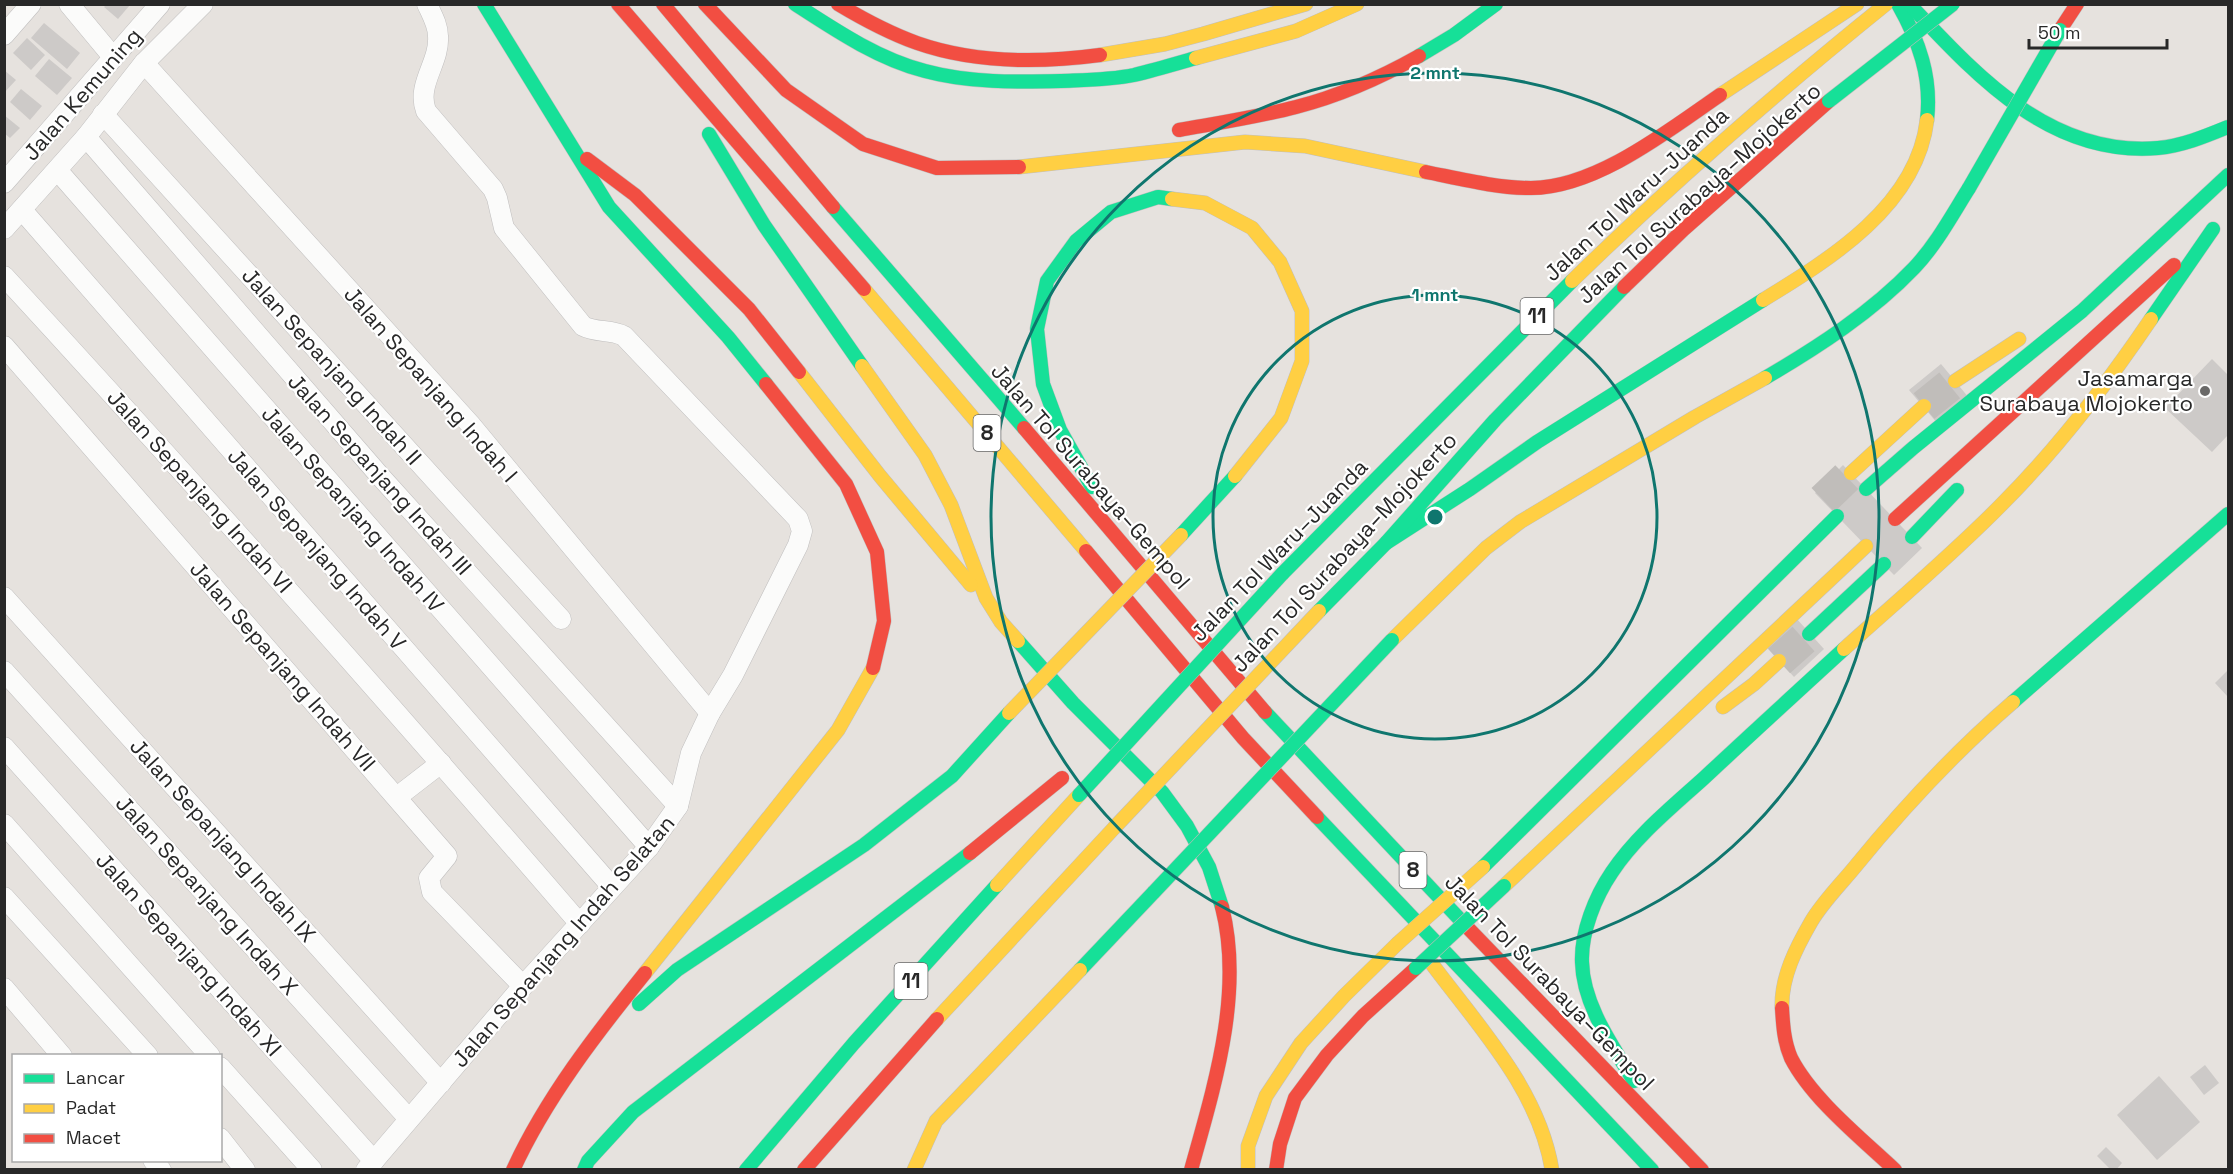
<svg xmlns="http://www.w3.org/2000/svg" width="2233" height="1174" font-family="'Space Grotesk',sans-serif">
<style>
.building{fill:#cdcac8}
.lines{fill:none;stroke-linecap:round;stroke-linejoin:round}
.highway-tunnel{stroke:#c0bdba;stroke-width:33;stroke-dasharray:33 16;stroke-linecap:butt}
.street-casing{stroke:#c0bfbf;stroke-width:21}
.fast-casing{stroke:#c0bfbf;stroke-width:15}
.slow-casing{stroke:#c0bfbf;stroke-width:15}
.jam-casing{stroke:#c0bfbf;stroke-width:15}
.street{stroke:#fbfbfa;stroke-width:20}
.fast{stroke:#16e098;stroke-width:14}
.slow{stroke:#ffcf43;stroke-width:14}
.jam{stroke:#f24e42;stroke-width:14}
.fast-bridge-casing{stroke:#bfbdbc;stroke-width:15;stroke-linecap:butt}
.slow-bridge-casing{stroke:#bfbdbc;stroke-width:15;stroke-linecap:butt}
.fast-bridge{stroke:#16e098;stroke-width:14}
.slow-bridge{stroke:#ffcf43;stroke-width:14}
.ring{fill:none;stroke:#0f766e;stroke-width:3}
.poi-dot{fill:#6a6968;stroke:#fff;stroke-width:2}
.labels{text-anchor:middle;stroke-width:4.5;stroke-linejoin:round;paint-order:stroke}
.shield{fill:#fff;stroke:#686868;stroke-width:1.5}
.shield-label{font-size:21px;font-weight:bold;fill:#282828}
.street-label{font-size:22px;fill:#282828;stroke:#fff}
.poi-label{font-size:22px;fill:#282828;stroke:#fff;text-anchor:end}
.centre{fill:#0f766e;stroke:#fff;stroke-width:3}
.ring-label{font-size:18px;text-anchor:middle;font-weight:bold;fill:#0f766e;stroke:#fff;stroke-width:4.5;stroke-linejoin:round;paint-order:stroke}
</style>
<rect width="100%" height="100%" fill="#e6e2de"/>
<g class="building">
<path d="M106 5H130L118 19 104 7Z"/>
<path d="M44 23 80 53 67 69 31 38Z"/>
<path d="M27 38 45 55 31 70 13 53Z"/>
<path d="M49 59 72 78 57 95 35 76Z"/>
<path d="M4 70 16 80 4 93Z"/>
<path d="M21 89 42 106 30 120 10 102Z"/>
<path d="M4 115 20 128 10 138 4 133Z"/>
<path d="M2212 359 2228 375V435L2212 452 2165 408Z"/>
<path d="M1941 364 1969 398 1938 424 1909 390Z"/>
<path d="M1843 465 1922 548 1894 575 1815 493Z"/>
<path d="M1796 618 1824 649 1794 677 1766 646Z"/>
<path d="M2228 670V697L2215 683Z"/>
<path d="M2205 1065 2219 1083 2204 1095 2190 1077Z"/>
<path d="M2159 1076 2200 1122 2157 1160 2117 1115Z"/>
<path d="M2106 1147 2122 1163 2116 1170H2111L2097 1156Z"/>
</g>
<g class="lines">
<g class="highway-tunnel">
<path d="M1924 406 1955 381"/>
<path d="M1823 500 1851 473"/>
<path d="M1779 661 1809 634"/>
</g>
<g class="street-casing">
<g id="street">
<path d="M69 4 113 57"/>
<path d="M4 35 31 4"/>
<path d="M144 63 470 424 710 713"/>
<path d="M103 114 561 619"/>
<path d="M86 137 380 476 678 806"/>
<path d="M58 171 649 847"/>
<path d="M4 183 160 4"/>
<path d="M22 210 612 887"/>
<path d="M4 229 86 137 144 63 203 4"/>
<path d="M4 276C200 489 391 705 580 924"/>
<path d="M4 346 447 856 429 878 432 892 523 986"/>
<path d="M4 597 441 1083"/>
<path d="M4 671 409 1119"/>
<path d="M4 747 374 1161"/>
<path d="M397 797 441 763"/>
<path d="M4 824 210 1056"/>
<path d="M4 897 148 1056"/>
<path d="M4 988 62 1056"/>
<path d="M220 1067 312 1170"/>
<path d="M220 1138 245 1170"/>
<path d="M153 1160 161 1170"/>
<path d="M366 1170 523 986 649 847 678 806 691 753 710 713 733 675 798 545 802 531 798 519 624 336C611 329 596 333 583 326L504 228 497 198 493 189 426 111C416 84 440 63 438 36 438 25 432 15 427 4"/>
</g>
</g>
<g class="fast-casing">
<g id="fast">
<path d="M484 4 609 207 728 337 766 384"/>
<path d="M795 4C835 30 878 59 925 71 969 83 1016 82 1061 81 1085 80 1110 80 1134 75 1155 70 1175 64 1196 58"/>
<path d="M1898 4C1919 41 1932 77 1927 120"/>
<path d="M1911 6C1978 77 2051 157 2158 148 2182 146 2206 136 2228 127"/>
<path d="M1419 56 1454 35 1496 4"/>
<path d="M709 134 764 225 862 366"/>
<path d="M833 207 1024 428"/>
<path d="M2151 319 2213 229"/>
<path d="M1765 378C1818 347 1872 312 1914 268 1936 245 1952 215 1969 188"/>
<path d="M1092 487 1060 430 1043 384 1037 329 1047 281 1076 241 1111 212 1158 197 1172 199"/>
<path d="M1866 489 1913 448 2082 311 2228 175"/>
<path d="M1181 535 1235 476"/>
<path d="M1912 537 1957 490"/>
<path d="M1386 543 1470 489 1537 442 1763 300"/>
<path d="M1282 574 1572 281"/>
<path d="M1319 611 1386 543 1495 420 1624 287"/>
<path d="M1809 634 1884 564"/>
<path d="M1018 641 1073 703 1162 792 1187 826 1209 867 1222 907"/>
<path d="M2013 702 2228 514"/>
<path d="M1265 712 1467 927"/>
<path d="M1317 817 1652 1170"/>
<path d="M1483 867 1837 516"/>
<path d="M1080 970 1154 892"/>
<path d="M639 1004 677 970 864 845 952 776 1009 713"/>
<path d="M1634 1081C1612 1045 1583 1005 1582 962 1581 932 1595 897 1612 872 1636 836 1672 807 1704 778 1750 735 1797 692 1844 649"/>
<path d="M584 1170 588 1161 633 1112 970 853"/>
<path d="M746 1170 854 1043 997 885"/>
</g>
</g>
<g class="slow-casing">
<g id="slow">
<path d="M1100 55 1165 44 1203 34 1306 4"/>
<path d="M1196 58 1296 31 1357 4"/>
<path d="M1720 95 1857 4"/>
<path d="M1019 167 1245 142 1305 146 1426 172"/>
<path d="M1172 199 1205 203 1252 228 1280 262 1302 311V361L1281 418 1235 476"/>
<path d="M1572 281C1672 183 1777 92 1886 4"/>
<path d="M864 289 1086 551"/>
<path d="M1763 300C1830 259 1917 206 1927 120"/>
<path d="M862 366 925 455 951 505 986 598 1001 622 1018 641"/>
<path d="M799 372 880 476 971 585"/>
<path d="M1955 381 2019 339"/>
<path d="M1851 473 1924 406"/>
<path d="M1392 640 1486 548 1520 522 1695 417 1765 378"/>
<path d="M1844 649C1897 601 1952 555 2002 504 2058 448 2107 384 2151 319"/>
<path d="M1723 707 1754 684 1779 661"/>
<path d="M997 885 1079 795"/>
<path d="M1504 886 1866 546"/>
<path d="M1432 964C1479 1027 1539 1090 1552 1170"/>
<path d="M645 973 838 730 873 668"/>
<path d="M1782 1008C1781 977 1796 948 1811 922 1822 903 1840 885 1854 868 1902 809 1955 752 2013 702"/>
<path d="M937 1019 1114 828"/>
<path d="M914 1170 936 1121 1080 970"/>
<path d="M1248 1170V1146L1266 1096 1301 1043 1344 996 1397 944"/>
</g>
</g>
<g class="jam-casing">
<g id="jam">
<path d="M618 4 864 289"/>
<path d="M663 4 833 207"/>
<path d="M705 4 786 90 863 144 937 168 1019 167"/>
<path d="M838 4C863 19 889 33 917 43 974 63 1040 63 1100 55"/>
<path d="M2060 30 2077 4"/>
<path d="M1179 130C1218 123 1258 117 1296 107 1339 96 1380 78 1419 56"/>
<path d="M587 159 635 195 749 309 799 372"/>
<path d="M1426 172C1461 179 1496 188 1531 188 1596 188 1669 130 1720 95"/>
<path d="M1624 287 1683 230 1829 101"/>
<path d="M766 384 846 484 877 552 884 621 873 668"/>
<path d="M1024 428 1265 712"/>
<path d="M1895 519 2174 265"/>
<path d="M1086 551 1243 738 1317 817"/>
<path d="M970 853 1062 778"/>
<path d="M1467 927 1702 1170"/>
<path d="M1782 1008C1783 1025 1784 1042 1791 1058 1812 1099 1861 1138 1895 1170"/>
<path d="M513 1170C546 1098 596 1034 645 973"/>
<path d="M804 1170 937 1019"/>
<path d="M1191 1170C1214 1087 1244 993 1222 907"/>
<path d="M1276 1170 1280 1144 1295 1098 1327 1055 1363 1016 1416 968"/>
</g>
</g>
<use href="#street" class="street"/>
<use href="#fast" class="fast"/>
<use href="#slow" class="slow"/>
<use href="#jam" class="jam"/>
<g class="fast-bridge-casing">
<g id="fast-bridge">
<path d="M1829 101 1953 4"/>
<path d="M1969 188 2060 30"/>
<path d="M1079 795 1282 574"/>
<path d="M1154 892 1392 640"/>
<path d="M1416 968 1504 886"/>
</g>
</g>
<g class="slow-bridge-casing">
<g id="slow-bridge">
<path d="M1009 713 1181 535"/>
<path d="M1114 828 1319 611"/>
<path d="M1397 944 1483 867"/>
</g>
</g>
<use href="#fast-bridge" class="fast-bridge"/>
<use href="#slow-bridge" class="slow-bridge"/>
</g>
<g class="ring">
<circle cx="1435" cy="517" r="222"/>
<circle cx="1435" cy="517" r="444"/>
</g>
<circle class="poi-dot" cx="2205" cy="391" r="6"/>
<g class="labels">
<g class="shield">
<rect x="1520.5" y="298" width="33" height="36" rx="4.5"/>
<rect x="973.5" y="415" width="27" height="36" rx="4.5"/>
<rect x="1399.5" y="852" width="27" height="36" rx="4.5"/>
<rect x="894.5" y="963" width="33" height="36" rx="4.5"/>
</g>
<g class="shield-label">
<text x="1537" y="323">11</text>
<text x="987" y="440">8</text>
<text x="1413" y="877">8</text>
<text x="911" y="988">11</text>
</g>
<g class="street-label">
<text transform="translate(82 94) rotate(-49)" y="8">Jalan Kemuning</text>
<text transform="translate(1699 193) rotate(-42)" y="8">Jalan Tol Surabaya–Mojokerto</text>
<text transform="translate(1636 194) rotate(-43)" y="8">Jalan Tol Waru–Juanda</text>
<text transform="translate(332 366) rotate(48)" y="8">Jalan Sepanjang Indah II</text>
<text transform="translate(431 384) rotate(49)" y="8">Jalan Sepanjang Indah I</text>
<text transform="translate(380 474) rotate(48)" y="8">Jalan Sepanjang Indah III</text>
<text transform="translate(1091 476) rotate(49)" y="8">Jalan Tol Surabaya–Gempol</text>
<text transform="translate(200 491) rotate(48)" y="8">Jalan Sepanjang Indah VI</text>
<text transform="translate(353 509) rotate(49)" y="8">Jalan Sepanjang Indah IV</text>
<text transform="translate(317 549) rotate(49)" y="8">Jalan Sepanjang Indah V</text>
<text transform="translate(1279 550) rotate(-46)" y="8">Jalan Tol Waru–Juanda</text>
<text transform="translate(1344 552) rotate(-47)" y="8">Jalan Tol Surabaya–Mojokerto</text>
<text transform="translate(283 666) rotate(49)" y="8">Jalan Sepanjang Indah VII</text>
<text transform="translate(223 840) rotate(48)" y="8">Jalan Sepanjang Indah IX</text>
<text transform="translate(207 895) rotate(48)" y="8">Jalan Sepanjang Indah X</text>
<text transform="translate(563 941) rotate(-49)" y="8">Jalan Sepanjang Indah Selatan</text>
<text transform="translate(189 954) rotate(48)" y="8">Jalan Sepanjang Indah XI</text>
<text transform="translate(1550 982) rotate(46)" y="8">Jalan Tol Surabaya–Gempol</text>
</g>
<g class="poi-label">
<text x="2193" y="386">Jasamarga<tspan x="2193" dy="25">Surabaya Mojokerto</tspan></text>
</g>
</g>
<circle cx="1435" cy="517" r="9" class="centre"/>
<g class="ring-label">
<text x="1435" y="79">2 mnt</text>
<text x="1435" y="301">1 mnt</text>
</g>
<rect width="2233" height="1174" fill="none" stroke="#282828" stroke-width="12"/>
<rect x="12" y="1054" width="210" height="108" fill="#ffffff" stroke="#a9a9a9" stroke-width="1.5"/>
<rect x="24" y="1074" width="30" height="9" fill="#16e098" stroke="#a9a9a9" stroke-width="1.5"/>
<text x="66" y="1084" font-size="18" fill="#282828">Lancar</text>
<rect x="24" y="1104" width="30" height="9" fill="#ffcf43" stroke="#a9a9a9" stroke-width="1.5"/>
<text x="66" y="1114" font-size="18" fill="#282828">Padat</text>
<rect x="24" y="1134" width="30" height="9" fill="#f24e42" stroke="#a9a9a9" stroke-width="1.5"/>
<text x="66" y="1144" font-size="18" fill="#282828">Macet</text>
<path d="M2029 39v9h138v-9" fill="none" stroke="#282828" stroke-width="3"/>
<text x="2038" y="39" font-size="18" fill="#282828" stroke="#ffffff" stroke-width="4.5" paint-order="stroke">50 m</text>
</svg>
